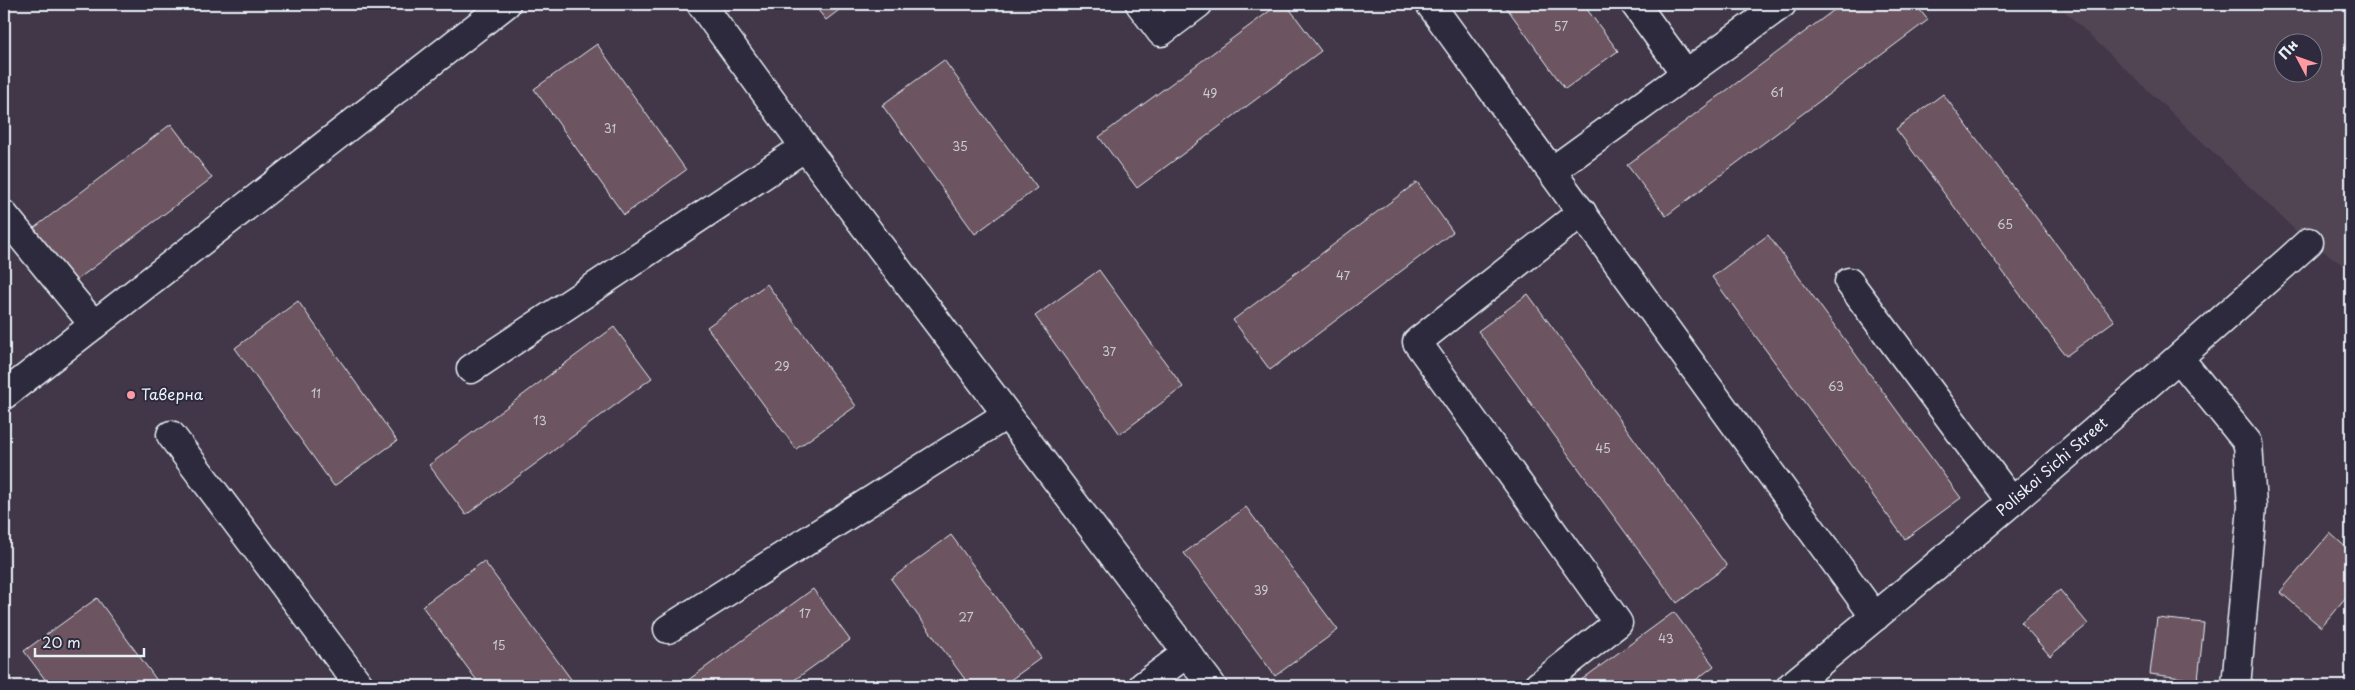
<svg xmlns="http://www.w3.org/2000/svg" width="2355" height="690" font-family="'Playpen Sans',sans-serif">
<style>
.built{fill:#514452;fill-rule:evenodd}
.building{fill:#6c5460;stroke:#e8f1f8}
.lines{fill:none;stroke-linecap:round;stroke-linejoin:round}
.minor-casing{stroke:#e8f1f8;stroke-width:31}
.minor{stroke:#2f2a3d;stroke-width:28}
.poi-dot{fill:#ff9aa2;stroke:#2f2a3d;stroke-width:2}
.labels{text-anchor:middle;stroke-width:4;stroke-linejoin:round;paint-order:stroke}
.number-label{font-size:12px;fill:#c9cad2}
.poi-label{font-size:15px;fill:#e8f1f8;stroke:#2f2a3d;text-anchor:start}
.street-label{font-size:15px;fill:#e8f1f8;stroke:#2f2a3d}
</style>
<rect width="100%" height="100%" fill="#413748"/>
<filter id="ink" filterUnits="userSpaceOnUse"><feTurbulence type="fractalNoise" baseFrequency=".02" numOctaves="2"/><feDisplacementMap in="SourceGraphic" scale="10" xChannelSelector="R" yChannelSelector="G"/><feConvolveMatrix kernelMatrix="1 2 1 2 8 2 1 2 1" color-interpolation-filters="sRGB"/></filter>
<g filter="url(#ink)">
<path class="built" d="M2057 4H2351V271L2296 231ZM2282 42H2312V72H2282Z"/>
<g class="building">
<path d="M813 4H847L826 20Z"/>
<path d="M1279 4H1286L1321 51 1137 188 1099 137Z"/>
<path d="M1504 4H1583L1618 51 1565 89Z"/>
<path d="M1842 4H1915L1928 20 1666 216 1627 165Z"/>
<path d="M597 44 686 170 624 215 534 89Z"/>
<path d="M944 60 1037 188 975 234 882 105Z"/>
<path d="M1943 94 2114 321 2066 356 1896 129Z"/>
<path d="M171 124 212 178 74 282 34 228Z"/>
<path d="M1417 182 1453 232 1270 370 1233 320Z"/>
<path d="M1768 235 1961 498 1905 539 1712 277Z"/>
<path d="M1099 270 1183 387 1120 434 1035 316Z"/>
<path d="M767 284 856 406 796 449 707 327Z"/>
<path d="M1528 294 1727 566 1677 603 1478 331Z"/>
<path d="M298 301 397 441 334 486 235 348Z"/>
<path d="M614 327 652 378 466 515 429 465Z"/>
<path d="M1246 507 1338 630 1275 676 1184 553Z"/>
<path d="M2330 533 2351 552V591L2321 627 2280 592Z"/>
<path d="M951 535 1041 658 1002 686H970L891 579Z"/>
<path d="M484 561 576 686H481L422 606Z"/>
<path d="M813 589 850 640 786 686H680Z"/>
<path d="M2060 590 2088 624 2050 656 2021 622Z"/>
<path d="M97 598 161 686H50L24 651Z"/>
<path d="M1674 612 1714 666 1688 686H1573Z"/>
<path d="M2157 618 2204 623 2198 680 2150 674Z"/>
</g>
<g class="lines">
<g class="minor-casing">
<g id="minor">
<path d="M701 4 805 147 1212 686"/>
<path d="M1140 4 1161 32 1198 4"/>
<path d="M1430 4 1875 617"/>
<path d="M1635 4 1686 74"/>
<path d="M1552 171 1782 4"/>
<path d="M4 215 94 325"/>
<path d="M1849 282 2012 502"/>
<path d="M2179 358 2248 443 2252 507 2236 686"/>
<path d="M471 369 805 147"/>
<path d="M4 395 506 4"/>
<path d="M171 435 360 686"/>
<path d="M668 629 1006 415"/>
<path d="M1143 686 1187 653"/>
<path d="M1538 686 1618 623 1417 342 1582 212"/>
<path d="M1791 686C1967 542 2140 394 2309 242"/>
</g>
</g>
<use href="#minor" class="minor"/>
</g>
</g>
<circle class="poi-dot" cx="131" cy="395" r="5"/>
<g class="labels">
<g class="number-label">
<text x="1561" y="31">57</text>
<text x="1777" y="97">61</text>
<text x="1210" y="98">49</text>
<text x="610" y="133">31</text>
<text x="960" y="151">35</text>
<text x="2005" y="229">65</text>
<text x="1343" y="280">47</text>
<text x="1109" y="356">37</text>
<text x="782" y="371">29</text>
<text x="1836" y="391">63</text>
<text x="316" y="398">11</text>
<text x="540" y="425">13</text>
<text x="1603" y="453">45</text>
<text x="1261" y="595">39</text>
<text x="805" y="618">17</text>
<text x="966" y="622">27</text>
<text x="1666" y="643">43</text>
<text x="499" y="650">15</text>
</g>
<g class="poi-label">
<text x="141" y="400">Таверна</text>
</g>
<g class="street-label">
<text transform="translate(2052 467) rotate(-41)" y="5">Poliskoi Sichi Street</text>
</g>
</g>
<rect width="2355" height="690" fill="none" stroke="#2f2a3d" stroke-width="20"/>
<rect x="10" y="10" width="2335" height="670" fill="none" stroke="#e8f1f8" stroke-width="2" filter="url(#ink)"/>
<g transform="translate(2298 58) rotate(311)"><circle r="24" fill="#2f2a3d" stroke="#797a88"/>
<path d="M0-4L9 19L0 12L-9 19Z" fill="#ff9aa2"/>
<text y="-8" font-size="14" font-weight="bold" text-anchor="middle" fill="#e8f1f8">Пн</text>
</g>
<path d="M35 648v8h109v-8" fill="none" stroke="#e8f1f8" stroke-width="2.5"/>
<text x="42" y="648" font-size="15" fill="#e8f1f8" stroke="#2f2a3d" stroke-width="4" paint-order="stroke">20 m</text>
</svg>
